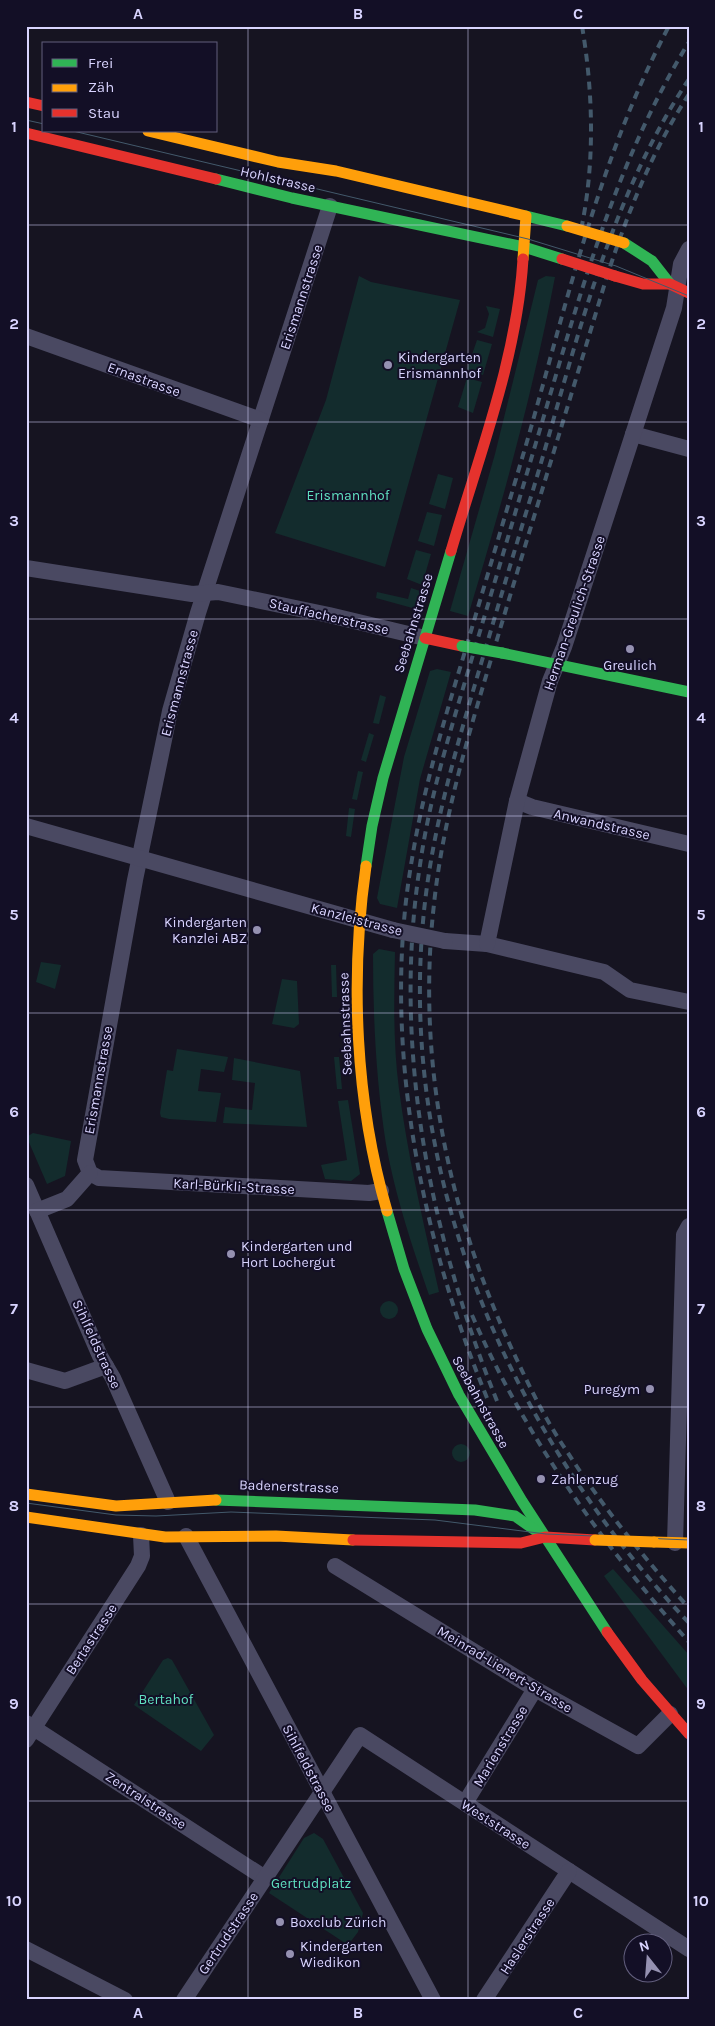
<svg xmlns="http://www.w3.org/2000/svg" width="715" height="2026" font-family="Karla,sans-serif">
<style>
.green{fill:#132c2d}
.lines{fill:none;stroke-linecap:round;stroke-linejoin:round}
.street{stroke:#4a4962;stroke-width:16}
.fast{stroke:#30b455;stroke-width:11}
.slow{stroke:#ff9f0a;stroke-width:11}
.jam{stroke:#e5322d;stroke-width:11}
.tram{stroke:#43596b;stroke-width:1}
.rail{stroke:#43596b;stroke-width:4;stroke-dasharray:8 6;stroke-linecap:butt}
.street-bridge{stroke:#4a4962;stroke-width:16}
.fast-bridge{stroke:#30b455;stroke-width:11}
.slow-bridge{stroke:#ff9f0a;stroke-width:11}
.jam-bridge{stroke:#e5322d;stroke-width:11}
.grid{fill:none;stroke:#d9d4ff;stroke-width:1;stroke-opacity:0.55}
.poi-dot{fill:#9591b1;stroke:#130f26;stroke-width:2}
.labels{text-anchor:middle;stroke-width:4;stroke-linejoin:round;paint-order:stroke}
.street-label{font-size:14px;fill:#d9d4ff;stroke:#130f26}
.poi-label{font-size:14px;fill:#d9d4ff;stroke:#130f26;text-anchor:start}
.park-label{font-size:14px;fill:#5fe0c0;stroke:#130f26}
.neatline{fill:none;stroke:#d9d4ff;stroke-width:2}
.grid-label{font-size:16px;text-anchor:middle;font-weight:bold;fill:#d9d4ff}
</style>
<rect width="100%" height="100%" fill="#161421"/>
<g class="green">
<path d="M359 276 371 282 460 300 385 567 275 533 326 400Z"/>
<path d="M546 276 555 277C533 392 502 504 468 616L450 611 495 454 538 280Z"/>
<path d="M486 306 500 309 493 337 477 332 485 328 489 314Z"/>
<path d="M477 340 492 344 483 375 467 369Z"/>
<path d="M467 378 482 382 473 413 458 407Z"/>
<path d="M438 474 453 478 445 509 429 504Z"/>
<path d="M427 512 442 515 434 546 418 541Z"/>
<path d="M416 550 431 554 422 585 407 579Z"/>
<path d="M411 588 420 591 416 609 376 598 377 592 408 599Z"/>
<path d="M437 669 451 672 420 779 397 908 380 904 377 898 404 757 430 671Z"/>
<path d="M380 695 386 697 379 724 373 723Z"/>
<path d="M369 733 374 735 366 762 361 760Z"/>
<path d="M358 771 363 772 357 800 352 799Z"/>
<path d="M349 808 355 809 351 837 346 836Z"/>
<path d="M379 949 395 952C394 998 393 1044 399 1089 408 1158 424 1225 439 1292L429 1295C412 1246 395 1195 386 1144 376 1081 373 1018 373 954Z"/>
<path d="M41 962 61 965 55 989 36 982Z"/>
<path d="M331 965H336L337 997H332Z"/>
<path d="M282 979 297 981 299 1024 294 1028 272 1024Z"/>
<path d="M177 1049 228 1057 224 1072 201 1069 198 1091 221 1093 216 1122 169 1119 161 1117 160 1113 167 1070 173 1071Z"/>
<path d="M334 1057H339L342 1089H337Z"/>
<path d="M234 1058 300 1071 307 1127 223 1123 225 1107 252 1110 255 1083 232 1080Z"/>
<path d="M348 1100 360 1174 351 1181 325 1179 321 1165 347 1160 338 1101Z"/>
<path d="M33 1133 71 1141 65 1176 47 1184 28 1140V1136Z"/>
<circle cx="389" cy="1310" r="9"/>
<circle cx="461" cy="1453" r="9"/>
<path d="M613 1569 689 1655V1691L604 1576Z"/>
<path d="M168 1658 172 1660 214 1735 201 1751 134 1705 163 1660Z"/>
<path d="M314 1833 323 1839 363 1913 358 1932 348 1945 269 1893 304 1838Z"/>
</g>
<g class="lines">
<g class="street">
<path d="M330 206 198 613 170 711 135 880 85 1160 90 1173 99 1178 369 1193 381 1191"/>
<path d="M26 336 261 420"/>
<path d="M633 434 689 449"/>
<path d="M26 568 192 594 218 592 329 615 425 638"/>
<path d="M517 801 532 807 689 844"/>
<path d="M26 826 393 930"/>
<path d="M445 941 487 944 604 972 630 990 689 1002"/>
<path d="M487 944 517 801 550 681 564 647 674 308 681 264 689 249"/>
<path d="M26 1185 100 1356 113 1378 168 1502"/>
<path d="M37 1211 67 1199 90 1173"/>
<path d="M26 1370 65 1381 106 1366"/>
<path d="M186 1536 433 2000"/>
<path d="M675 1543 684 1235 689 1226"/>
<path d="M335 1566 535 1689 638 1746 670 1714"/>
<path d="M26 1723 265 1878"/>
<path d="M26 1740 138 1566 142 1556 141 1535"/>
<path d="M465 1803 535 1689"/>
<path d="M26 1949 125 2000"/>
<path d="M184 2000 360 1735 689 1949"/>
<path d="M484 2000 569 1871"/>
</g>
<g class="fast">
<path d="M216 179 292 198 524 247"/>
<path d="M526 216 567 226"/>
<path d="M624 243 652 261 670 284"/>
<path d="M524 247 562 259"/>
<path d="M502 653 689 692"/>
<path d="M366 866 372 826 383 778 451 551"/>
<path d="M387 1211 404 1269 427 1329 459 1395 522 1501 607 1632"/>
<path d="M216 1500 475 1510 515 1516 542 1535"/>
</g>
<g class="slow">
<path d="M148 131 278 162 336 171 526 216 523 259"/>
<path d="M366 866C350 978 355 1101 387 1211"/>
<path d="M26 1494 116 1506 216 1500"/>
<path d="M26 1517 165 1537 276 1536 353 1540"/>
<path d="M654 1542 689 1543"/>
</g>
<g class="jam">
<path d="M26 102 44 106"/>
<path d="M26 133 216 179"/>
<path d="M615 276 643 284H670L689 293"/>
<path d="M451 551C479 455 517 359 523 259"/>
<path d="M425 638 462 646"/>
<path d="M353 1540 521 1543 545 1537 595 1540"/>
<path d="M607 1632 642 1680 689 1734"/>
</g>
<g class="tram">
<path d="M26 120 44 124"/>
<path d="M73 131 528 239 616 266 689 296"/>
<path d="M26 1503 116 1515 156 1516 231 1512 435 1520 546 1534 689 1540"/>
</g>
<g class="rail">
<path d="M582 26C593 91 595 160 582 225"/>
<path d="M689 79C607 202 575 350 533 490 514 552 496 613 478 674 456 749 434 824 425 902 394 1170 507 1430 689 1623"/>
<path d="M689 94C652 151 628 212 607 276 572 393 536 509 501 626 474 717 444 809 434 904 416 1062 449 1219 518 1362 532 1392 547 1422 566 1450 602 1506 644 1558 689 1608"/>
<path d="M472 1315C524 1435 602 1544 689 1642"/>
<path d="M487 1398C419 1232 381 1037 412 859 423 791 443 724 463 658 484 587 505 516 526 445 567 303 599 158 669 26"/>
<path d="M497 1401C429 1232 392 1046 420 865 430 794 452 726 472 658 493 588 514 517 535 446 576 309 613 165 689 42"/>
</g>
<path class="street-bridge" d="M393 930 445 941"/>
<path class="fast-bridge" d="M462 646 502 653"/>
<g class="slow-bridge">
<path d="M567 226 624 243"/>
<path d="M595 1540 654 1542"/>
</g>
<path class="jam-bridge" d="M562 259 615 276"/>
</g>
<path class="grid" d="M248 26V2000M468 26V2000M26 225H689M26 422H689M26 619H689M26 816H689M26 1013H689M26 1210H689M26 1407H689M26 1604H689M26 1801H689"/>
<g class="poi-dot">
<circle cx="388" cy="365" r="5"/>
<circle cx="630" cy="649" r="5"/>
<circle cx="257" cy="930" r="5"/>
<circle cx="231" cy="1254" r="5"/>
<circle cx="650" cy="1389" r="5"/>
<circle cx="541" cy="1479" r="5"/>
<circle cx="280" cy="1922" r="5"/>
<circle cx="290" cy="1954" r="5"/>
</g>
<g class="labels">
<g class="street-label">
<text transform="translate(278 179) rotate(13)" y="5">Hohlstrasse</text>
<text transform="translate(301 297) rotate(-72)" y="5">Erismannstrasse</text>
<text transform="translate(144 379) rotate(20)" y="5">Ernastrasse</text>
<text transform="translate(574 613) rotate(-71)" y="5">Herman-Greulich-Strasse</text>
<text transform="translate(329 616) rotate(13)" y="5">Stauffacherstrasse</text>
<text transform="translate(413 623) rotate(-73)" y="5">Seebahnstrasse</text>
<text transform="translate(179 683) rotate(-75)" y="5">Erismannstrasse</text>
<text transform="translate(602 824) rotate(13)" y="5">Anwandstrasse</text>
<text transform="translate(357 919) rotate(15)" y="5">Kanzleistrasse</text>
<text transform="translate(345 1024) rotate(-92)" y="5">Seebahnstrasse</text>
<text transform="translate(98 1080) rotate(-80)" y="5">Erismannstrasse</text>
<text transform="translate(234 1186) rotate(3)" y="5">Karl-Bürkli-Strasse</text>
<text transform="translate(97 1344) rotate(65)" y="5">Sihlfeldstrasse</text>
<text transform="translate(481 1402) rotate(61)" y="5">Seebahnstrasse</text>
<text transform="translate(289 1486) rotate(2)" y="5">Badenerstrasse</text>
<text transform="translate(91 1639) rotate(-57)" y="5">Bertastrasse</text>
<text transform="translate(505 1669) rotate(31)" y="5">Meinrad-Lienert-Strasse</text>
<text transform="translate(500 1746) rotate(-59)" y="5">Marienstrasse</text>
<text transform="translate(309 1768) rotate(62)" y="5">Sihlfeldstrasse</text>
<text transform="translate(146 1800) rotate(33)" y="5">Zentralstrasse</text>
<text transform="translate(496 1824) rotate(33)" y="5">Weststrasse</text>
<text transform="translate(228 1933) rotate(-56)" y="5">Gertrudstrasse</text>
<text transform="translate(527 1936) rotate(-57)" y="5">Haslerstrasse</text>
</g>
<g class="poi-label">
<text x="398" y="362">Kindergarten<tspan x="398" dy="16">Erismannhof</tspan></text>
<text x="630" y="670" text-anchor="middle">Greulich</text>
<text x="247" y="927" text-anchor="end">Kindergarten<tspan x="247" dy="16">Kanzlei ABZ</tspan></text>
<text x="241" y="1251">Kindergarten und<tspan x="241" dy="16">Hort Lochergut</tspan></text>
<text x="640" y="1394" text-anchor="end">Puregym</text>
<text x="551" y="1484">Zahlenzug</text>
<text x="290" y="1927">Boxclub Zürich</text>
<text x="300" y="1951">Kindergarten<tspan x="300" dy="16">Wiedikon</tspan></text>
</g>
<g class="park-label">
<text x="348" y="500">Erismannhof</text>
<text x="166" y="1704">Bertahof</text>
<text x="311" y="1888">Gertrudplatz</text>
</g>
</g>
<rect width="715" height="2026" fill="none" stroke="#130f26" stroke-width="55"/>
<rect x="42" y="42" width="175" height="90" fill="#130f26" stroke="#625e7d"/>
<rect x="52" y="59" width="25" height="8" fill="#30b455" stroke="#625e7d"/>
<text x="88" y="68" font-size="15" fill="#d9d4ff">Frei</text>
<rect x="52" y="84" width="25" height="8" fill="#ff9f0a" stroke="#625e7d"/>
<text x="88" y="92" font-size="15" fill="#d9d4ff">Zäh</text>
<rect x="52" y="109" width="25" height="8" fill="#e5322d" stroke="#625e7d"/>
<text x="88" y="118" font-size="15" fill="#d9d4ff">Stau</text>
<g transform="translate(648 1958) rotate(343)"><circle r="24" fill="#130f26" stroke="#625e7d"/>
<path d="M0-4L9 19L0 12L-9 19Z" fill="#9591b1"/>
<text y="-8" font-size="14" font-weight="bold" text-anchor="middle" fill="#d9d4ff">N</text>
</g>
<rect x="28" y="28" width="660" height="1970" class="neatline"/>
<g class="grid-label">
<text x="138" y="19">A</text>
<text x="358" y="19">B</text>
<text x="578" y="19">C</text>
<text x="14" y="132">1</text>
<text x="701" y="132">1</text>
<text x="14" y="329">2</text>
<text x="701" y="329">2</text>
<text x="14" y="526">3</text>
<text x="701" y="526">3</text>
<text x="14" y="723">4</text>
<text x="701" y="723">4</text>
<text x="14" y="920">5</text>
<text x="701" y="920">5</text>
<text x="14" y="1117">6</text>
<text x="701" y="1117">6</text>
<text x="14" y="1314">7</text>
<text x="701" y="1314">7</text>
<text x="14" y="1511">8</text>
<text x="701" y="1511">8</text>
<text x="14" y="1709">9</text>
<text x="701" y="1709">9</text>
<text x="14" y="1906">10</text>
<text x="701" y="1906">10</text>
<text x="138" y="2018">A</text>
<text x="358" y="2018">B</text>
<text x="578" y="2018">C</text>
</g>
</svg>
